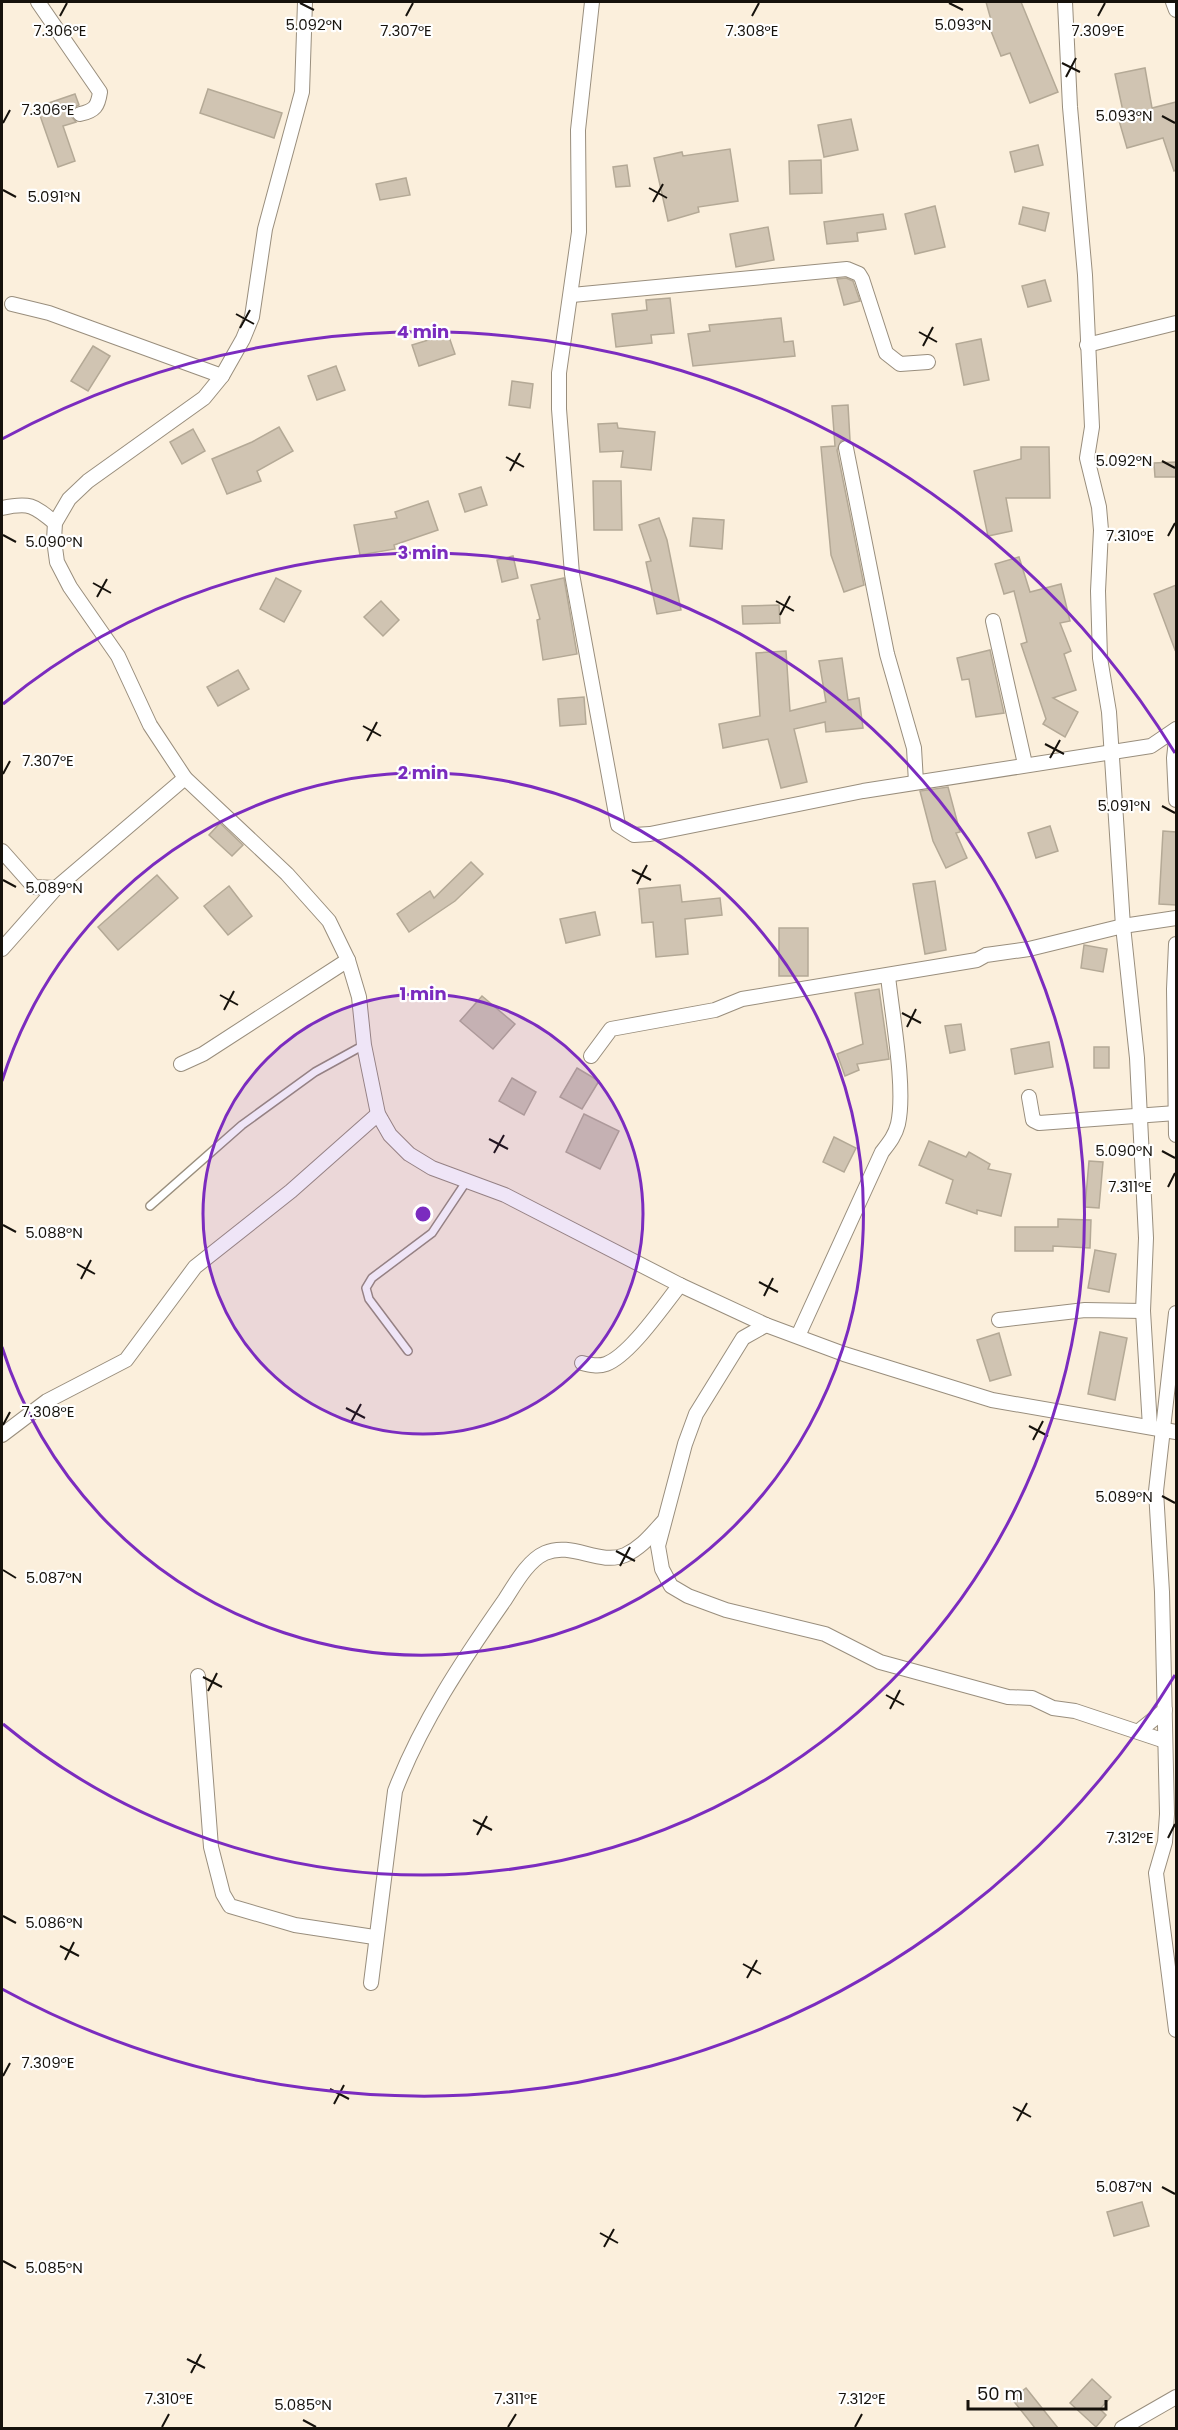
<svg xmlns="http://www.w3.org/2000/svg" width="1178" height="2430" font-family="Poppins,sans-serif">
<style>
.building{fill:#d0c4b2;stroke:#b4a996;stroke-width:1.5}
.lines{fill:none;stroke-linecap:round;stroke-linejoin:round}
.service-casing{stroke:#998e7d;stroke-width:10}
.minor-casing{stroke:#998e7d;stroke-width:16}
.service{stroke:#fff;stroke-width:7}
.minor{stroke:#fff;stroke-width:14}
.ticks{fill:none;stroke:#16120c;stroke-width:2}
.ring{fill:none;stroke:#7b2cbf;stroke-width:3}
.ticks-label{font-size:15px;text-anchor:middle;fill:#16120c;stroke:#fff;stroke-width:4.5;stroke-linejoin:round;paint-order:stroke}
.centre{fill:#7b2cbf;stroke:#fff;stroke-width:3}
.ring-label{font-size:18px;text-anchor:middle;font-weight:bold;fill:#7b2cbf;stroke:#fff;stroke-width:4.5;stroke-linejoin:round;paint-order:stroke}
</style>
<rect width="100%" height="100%" fill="#fbefdc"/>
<g class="building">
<path d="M986 2H1021L1058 92 1030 103 1010 53 1001 56 987 21 991 20Z"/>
<path d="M1145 68 1152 108 1176 102V170L1174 171 1163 138 1127 148 1118 117 1124 116 1115 74Z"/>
<path d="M208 89 282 113 274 138 200 113Z"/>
<path d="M75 94 79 105 73 108 71 116 76 122 63 126 75 161 58 167 37 107Z"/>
<path d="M851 119 858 150 824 157 818 125Z"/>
<path d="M1038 145 1043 165 1015 172 1010 152Z"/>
<path d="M730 149 738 201 698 207 699 212 668 221 654 158 682 152 683 156Z"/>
<path d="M821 160 822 193 790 194 789 161Z"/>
<path d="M627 165 630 186 616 187 613 167Z"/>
<path d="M406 178 410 195 380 200 376 184Z"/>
<path d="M935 206 945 247 915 254 905 214Z"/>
<path d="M1023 207 1049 213 1045 231 1019 224Z"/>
<path d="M883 214 886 229 857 233 858 241 827 244 824 222Z"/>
<path d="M768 227 774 260 736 267 730 234Z"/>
<path d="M846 278 853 281 860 301 844 305 837 279Z"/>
<path d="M1045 280 1051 301 1028 307 1022 286Z"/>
<path d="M670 298 674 333 651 335 652 343 616 347 612 314 647 310 646 300Z"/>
<path d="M781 318 784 342 793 341 795 356 693 366 688 334 710 331 709 325Z"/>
<path d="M448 334 455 354 419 366 412 345Z"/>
<path d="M981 339 989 380 964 385 956 344Z"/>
<path d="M93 346 110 356 88 391 71 381Z"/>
<path d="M336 366 345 390 317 400 308 376Z"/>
<path d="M512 381 533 384 530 408 509 405Z"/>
<path d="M848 405 850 440 841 441 837 450 864 585 844 592 831 555 821 447 835 446 832 406Z"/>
<path d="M617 423 618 428 655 432 651 470 621 467 623 451 600 452 598 424Z"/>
<path d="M279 427 293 451 257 471 261 481 227 494 212 459 252 442Z"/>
<path d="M193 429 205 451 182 464 170 442Z"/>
<path d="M1021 447H1049L1050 498H1006L1012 531 988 536 974 471 1021 459Z"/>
<path d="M1176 462V477H1155L1154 463Z"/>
<path d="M593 481H621L622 530H594Z"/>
<path d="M481 487 487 505 465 512 459 494Z"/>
<path d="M428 501 438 530 394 545 395 549 360 555 354 525 397 518 395 512Z"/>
<path d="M659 518 667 540 681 610 657 614 646 562 651 561 639 525Z"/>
<path d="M693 518 724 520 722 549 690 546Z"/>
<path d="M513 556 518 578 502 582 497 560Z"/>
<path d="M1019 557 1030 592 1061 584 1070 621 1060 623 1071 651 1064 654 1076 690 1053 698 1078 712 1065 737 1043 724 1046 719 1021 644 1027 642 1014 591 1004 594 995 564Z"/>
<path d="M276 578 301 591 284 622 260 609Z"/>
<path d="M564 578 577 654 543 660 537 620 540 619 531 585Z"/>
<path d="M1176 585V649L1175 650 1154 594Z"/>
<path d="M381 601 399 620 383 636 364 617Z"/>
<path d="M779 605 780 623 743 624 742 606Z"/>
<path d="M990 650 1004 713 976 717 969 679 962 680 957 658Z"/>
<path d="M786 651 790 711 826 702 819 661 842 658 848 700 859 698 863 728 826 732 825 722 794 729 807 782 781 788 768 739 723 748 719 724 760 716 756 653Z"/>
<path d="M238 670 249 689 218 706 207 687Z"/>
<path d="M584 697 586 724 560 726 558 699Z"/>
<path d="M948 787 960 832 956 833 967 858 946 868 933 841 920 791Z"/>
<path d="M220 823 243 845 232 856 209 835Z"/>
<path d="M1050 826 1058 851 1036 858 1028 833Z"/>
<path d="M1163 831 1176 832V905L1159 904Z"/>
<path d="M471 862 483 874 455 901 409 932 397 914 430 891 434 898Z"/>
<path d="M157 875 178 898 118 950 98 927Z"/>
<path d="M935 881 946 950 925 954 913 884Z"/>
<path d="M680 885 682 902 720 898 722 915 685 919 688 954 656 957 653 922 642 923 639 889Z"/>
<path d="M229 886 252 916 228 935 204 906Z"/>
<path d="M595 912 600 935 566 943 560 919Z"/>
<rect x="779" y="928" width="29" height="48"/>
<path d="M1084 945 1107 949 1103 972 1081 968Z"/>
<path d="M879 989 889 1059 857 1064 859 1070 845 1076 837 1054 863 1044 855 993Z"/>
<path d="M482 996 515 1024 493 1049 460 1021Z"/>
<path d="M961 1024 965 1050 950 1053 945 1026Z"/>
<path d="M1049 1042 1053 1067 1015 1074 1011 1049Z"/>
<rect x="1094" y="1047" width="15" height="21"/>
<path d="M577 1068 599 1081 582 1109 560 1097Z"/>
<path d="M512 1078 536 1092 524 1115 499 1101Z"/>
<path d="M584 1114 619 1131 600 1169 566 1152Z"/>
<path d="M834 1137 856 1148 844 1172 823 1162Z"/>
<path d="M929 1141 966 1157 969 1152 990 1164 988 1169 1011 1174 1001 1216 977 1210V1214L946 1203 953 1180 919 1165Z"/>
<path d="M1089 1161 1103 1162 1099 1208 1085 1207Z"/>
<path d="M1058 1219 1091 1220 1090 1248 1053 1246V1251H1015V1227H1058Z"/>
<path d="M1095 1250 1116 1254 1109 1292 1088 1288Z"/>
<path d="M1100 1332 1127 1338 1115 1400 1088 1394Z"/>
<path d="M999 1333 1011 1375 990 1381 977 1340Z"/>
<path d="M1142 2202 1149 2226 1114 2236 1107 2212Z"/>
<path d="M1092 2379 1111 2397 1100 2409 1106 2415 1096 2427 1070 2403Z"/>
<path d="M1026 2388 1058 2428H1035L1012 2399Z"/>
</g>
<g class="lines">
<g class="service-casing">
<g id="service">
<path d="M150 1206 242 1125 315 1072 364 1045"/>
<path d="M408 1351 369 1299 366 1288 372 1278 432 1233 468 1179"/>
</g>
</g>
<g class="minor-casing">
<g id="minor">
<path d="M38 2 100 92C98 106 95 111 80 114"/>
<path d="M305 2 302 92 265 229 252 317 243 339 222 376 204 398 88 481 69 499 55 523 54 540 57 562 70 587 118 656 150 725 185 778 287 874 329 921 348 960 359 997 364 1045 378 1114 390 1135 409 1154 432 1168 505 1195 680 1285 766 1325 844 1354 992 1400 1176 1432"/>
<path d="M592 2 578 130 579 232 559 373V409L572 574 618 825 634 835 650 834 863 791 1151 746 1176 729"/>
<path d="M1065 2 1070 107 1085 275 1092 427 1087 458 1099 507 1101 530 1098 591 1100 658 1109 712 1123 926 1137 1058 1146 1238 1143 1311 1150 1427"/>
<path d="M1173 2 1176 10"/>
<path d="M572 295 847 269 859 274 862 279 886 353 900 364 928 362"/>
<path d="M12 304 49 313 222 376"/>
<path d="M1087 345 1176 323"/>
<path d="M846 448 887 654 914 748 916 782"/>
<path d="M2 508C29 502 34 505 55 523"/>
<path d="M993 621 1025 764"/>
<path d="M1176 740 1174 758 1176 800"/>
<path d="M2 851 34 887 56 888 185 778"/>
<path d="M1176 944 1174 989 1176 1135"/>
<path d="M2 949 56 888"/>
<path d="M591 1056 611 1029 715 1010 742 999 977 960 986 955 1029 949 1123 926 1176 918"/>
<path d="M181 1064 203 1054 348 960"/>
<path d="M1029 1097 1033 1120 1039 1123 1176 1113"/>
<path d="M1176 1313 1156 1491 1162 1592 1167 1814 1165 1842 1156 1873 1176 2030"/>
<path d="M999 1320 1085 1310 1143 1311"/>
<path d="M766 1325 743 1338 696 1414 685 1444 658 1546 662 1569 671 1586 688 1596 726 1610 825 1634 880 1662 1008 1697 1032 1698 1053 1708 1075 1711 1165 1741"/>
<path d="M798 1336 882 1152C889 1143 895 1136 898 1124 906 1088 892 1015 888 976"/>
<path d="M582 1363C590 1365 598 1367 606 1364 630 1355 663 1306 680 1285"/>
<path d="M2 1435 47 1401 126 1360 195 1267 291 1191 378 1114"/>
<path d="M198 1676 211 1847 223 1894 230 1906 295 1925 374 1937"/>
<path d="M1139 1731 1165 1710"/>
<path d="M371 1983 395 1791C421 1723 462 1661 504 1601 514 1586 527 1561 545 1553 572 1541 599 1566 625 1555 641 1548 651 1535 663 1522"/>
<path d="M1122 2428 1176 2397"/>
</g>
</g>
<use href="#service" class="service"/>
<use href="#minor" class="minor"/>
</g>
<path class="ticks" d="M300 3 314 10M949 3 963 10M60 16 67 3M406 16 413 3M752 16 759 3M1098 16 1105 3M1062 63 1080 72M1066 77 1076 58M1162 116 1175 123M3 123 10 110M649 188 667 198M3 190 16 197M653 202 663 184M236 314 254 324M240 328 250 310M919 332 937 342M923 346 933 327M506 457 524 467M1162 461 1175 468M510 471 520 453M3 535 16 542M1168 536 1175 523M93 583 111 593M97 597 107 579M776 601 794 611M780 615 790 596M363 726 381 736M367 741 377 722M1045 744 1064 754M1050 758 1060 740M3 774 10 761M1162 806 1175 813M632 870 651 880M3 880 16 887M637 884 647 865M220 995 238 1005M224 1010 234 991M902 1013 921 1023M907 1027 916 1009M489 1139 508 1149M1162 1151 1175 1158M494 1153 504 1135M1168 1187 1175 1173M3 1225 16 1232M77 1264 95 1274M81 1279 91 1260M759 1282 778 1292M764 1296 773 1278M346 1408 365 1418M351 1422 361 1404M3 1425 10 1412M1029 1426 1048 1436M1033 1440 1043 1421M1162 1496 1175 1503M616 1551 635 1561M620 1566 630 1547M3 1570 16 1578M203 1677 222 1687M208 1691 217 1673M886 1695 904 1705M890 1709 900 1690M473 1820 492 1830M477 1835 487 1816M1168 1838 1175 1824M3 1916 16 1923M60 1946 79 1956M65 1960 74 1942M743 1964 761 1974M747 1978 757 1960M3 2076 10 2063M330 2089 349 2099M334 2104 344 2085M1013 2107 1031 2117M1017 2121 1027 2103M1162 2187 1175 2194M600 2233 618 2243M604 2247 614 2229M3 2261 16 2268M187 2359 205 2368M191 2373 201 2354M303 2420 316 2427M162 2427 169 2414M508 2427 516 2414M855 2427 862 2414"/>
<circle cx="423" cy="1214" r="220" fill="#7b2cbf" fill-opacity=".12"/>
<g class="ring">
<circle cx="423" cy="1214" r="220"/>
<path d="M2 1081A441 441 0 1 1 2 1347"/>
<path d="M3 704A661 661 0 1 1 3 1724"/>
<path d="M1175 1675A882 882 0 0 1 2 1989M2 439A882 882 0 0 1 1175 753"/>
</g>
<g class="ticks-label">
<text x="314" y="30">5.092°N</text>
<text x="963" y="30">5.093°N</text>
<text x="60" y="36">7.306°E</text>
<text x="406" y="36">7.307°E</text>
<text x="752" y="36">7.308°E</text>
<text x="1098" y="36">7.309°E</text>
<text x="48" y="115">7.306°E</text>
<text x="1124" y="121">5.093°N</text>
<text x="54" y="202">5.091°N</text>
<text x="1124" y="466">5.092°N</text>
<text x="1130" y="541">7.310°E</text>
<text x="54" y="547">5.090°N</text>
<text x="48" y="766">7.307°E</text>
<text x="1124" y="811">5.091°N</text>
<text x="54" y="893">5.089°N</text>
<text x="1124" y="1156">5.090°N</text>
<text x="1130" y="1192">7.311°E</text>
<text x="54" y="1238">5.088°N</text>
<text x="48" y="1417">7.308°E</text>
<text x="1124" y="1502">5.089°N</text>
<text x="54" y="1583">5.087°N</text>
<text x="1130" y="1843">7.312°E</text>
<text x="54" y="1928">5.086°N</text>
<text x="48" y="2068">7.309°E</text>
<text x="1124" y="2192">5.087°N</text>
<text x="54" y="2273">5.085°N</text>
<text x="169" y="2404">7.310°E</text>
<text x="516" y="2404">7.311°E</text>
<text x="862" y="2404">7.312°E</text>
<text x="303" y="2410">5.085°N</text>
</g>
<circle cx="423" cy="1214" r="9" class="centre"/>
<g class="ring-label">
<text x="423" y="338">4 min</text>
<text x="423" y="559">3 min</text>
<text x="423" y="779">2 min</text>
<text x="423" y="1000">1 min</text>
</g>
<rect width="1178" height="2430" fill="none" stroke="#16120c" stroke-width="6"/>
<path d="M968 2400v9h138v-9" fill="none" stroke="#16120c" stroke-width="3"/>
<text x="977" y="2400" font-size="18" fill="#16120c" stroke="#ffffff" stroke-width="4.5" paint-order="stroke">50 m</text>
</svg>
